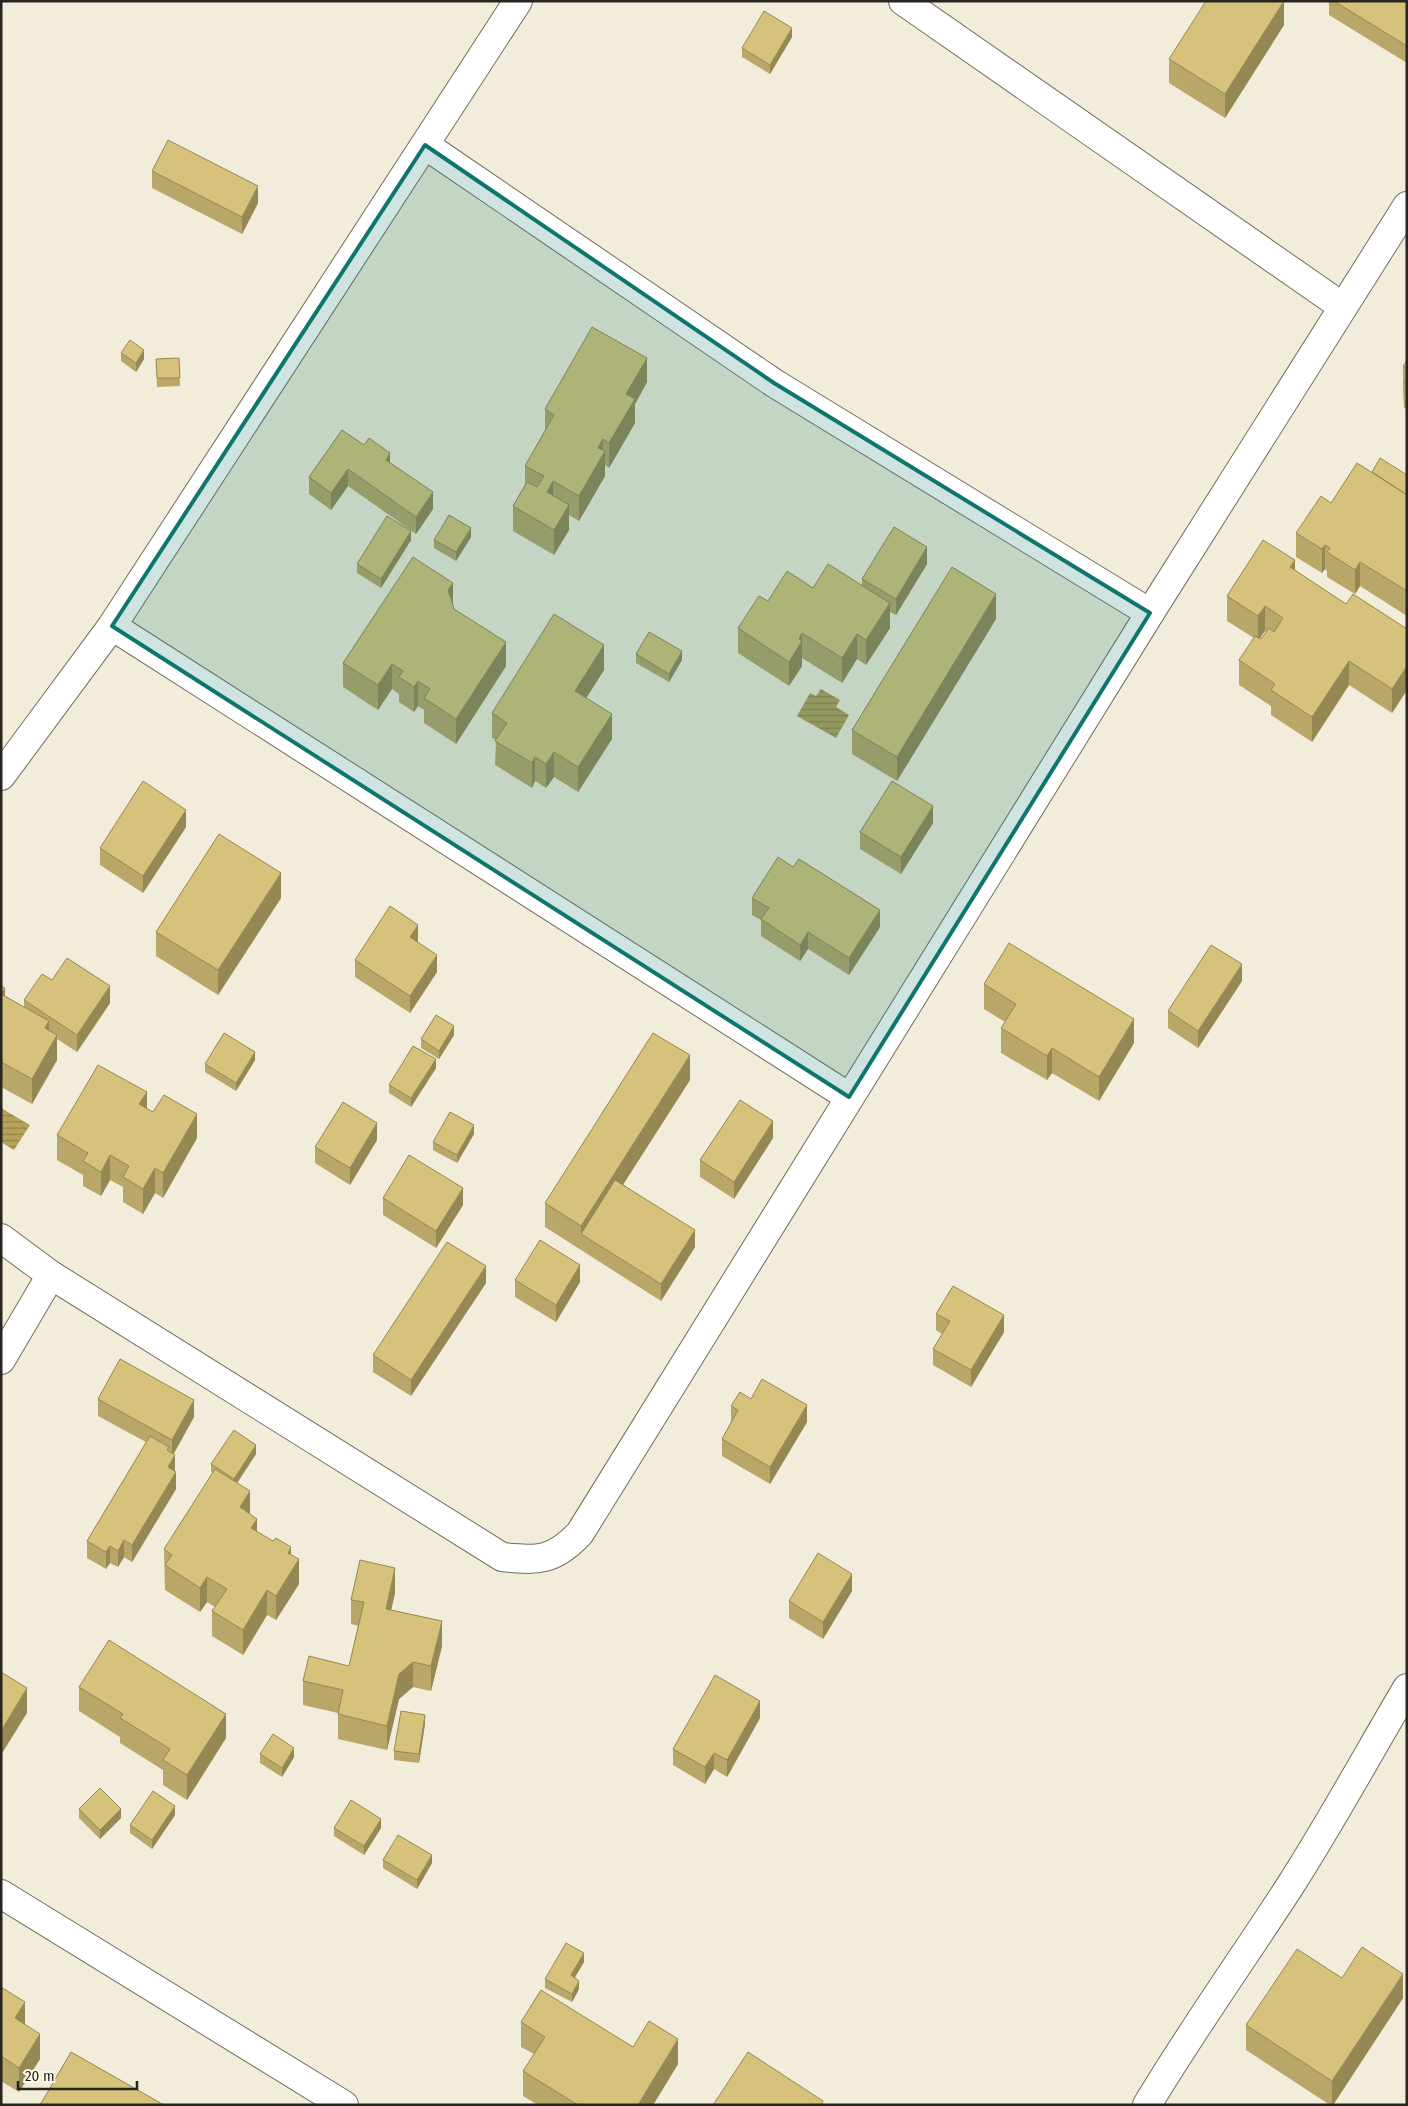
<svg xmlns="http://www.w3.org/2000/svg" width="1408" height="2106" font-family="'Fira Sans Condensed',sans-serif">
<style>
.water{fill:url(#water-rules)}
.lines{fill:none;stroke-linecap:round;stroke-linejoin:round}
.minor-casing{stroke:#736f5e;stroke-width:30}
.tertiary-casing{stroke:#736f5e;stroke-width:30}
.minor{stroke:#fff;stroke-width:28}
.tertiary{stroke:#fff;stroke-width:28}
.wall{fill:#b8a769;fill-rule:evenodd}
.shaded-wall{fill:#968855}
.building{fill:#d6c27a;stroke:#968855}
.marked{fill:#0f766e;fill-opacity:0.2;stroke:#0f766e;stroke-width:4;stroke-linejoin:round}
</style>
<defs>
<pattern id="water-rules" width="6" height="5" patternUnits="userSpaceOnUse" patternTransform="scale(1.25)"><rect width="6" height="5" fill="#b5a15a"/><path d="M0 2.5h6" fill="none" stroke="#93834a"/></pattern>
</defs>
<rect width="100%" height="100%" fill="#f2edda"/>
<g class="water">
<path d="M821 689 840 700 836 707 849 715 836 738 797 716 810 693 816 696Z"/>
<path d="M1 1108 30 1125 14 1150 1 1142Z"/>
</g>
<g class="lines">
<g class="minor-casing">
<g id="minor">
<path d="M903 1 1343 307"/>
<path d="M425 145 774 383 1150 613"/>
<path d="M112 626 849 1097"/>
<path d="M1 1238 51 1275 502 1557C538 1561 554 1561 580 1533L1150 613 1407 206"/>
<path d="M1 1360 51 1275"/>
<path d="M1 1894 344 2105"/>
<path d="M1147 2105C1192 2030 1242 1960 1290 1886 1331 1822 1368 1754 1407 1688"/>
</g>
</g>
<g class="tertiary-casing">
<path id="tertiary" d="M1 776 112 626 518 1"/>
</g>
<use href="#minor" class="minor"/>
<use href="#tertiary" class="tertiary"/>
</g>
<g class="wall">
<path d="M1329 1H1407V63L1329 15Z"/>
<path d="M1284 25 1225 118 1169 83V59Z"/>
<path d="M792 37 770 74 742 57V48Z"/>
<path d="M152 171 258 203 242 234 152 188Z"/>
<path d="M121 353 144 359 136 372 121 361Z"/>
<path d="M179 358 180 386 157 387 156 359Z"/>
<path d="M1407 361V409L1404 408 1403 391V366Z"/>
<path d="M647 382 635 404V423L609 468 605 465V476L579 521 569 515V530L554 555 513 531V506L525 485V466L545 431V409Z"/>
<path d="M342 430 390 463 433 509 416 534 348 486 331 510 309 494V477Z"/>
<path d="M1372 472 1407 475V616L1360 586 1355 594 1327 577V571L1325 569 1322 573 1296 557V533L1331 503Z"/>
<path d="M471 537 456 561 434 548V540Z"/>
<path d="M411 540 381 588 357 573V564Z"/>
<path d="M927 564 896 615 890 612V628L866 665 857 659 842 683 802 658V666L789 686 738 653V628L768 601 813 588 862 586V579Z"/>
<path d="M1295 570 1346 604 1407 629V690L1392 713 1349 685 1312 742 1271 715V706L1239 685V660L1254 638 1227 621V596ZM1265 631 1266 632 1261 639 1259 638Z"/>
<path d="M453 605 454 609 506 666 456 744 424 723V710L418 706 414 712 399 702V694L392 689 378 710 343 687V663Z"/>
<path d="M996 619 897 781 852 754V730Z"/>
<path d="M636 654 682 660 669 682 636 663Z"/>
<path d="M604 670 586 698 612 739 578 792 554 777 546 788 535 781 532 788 495 765 496 740 492 738V713Z"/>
<path d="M933 823 901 874 860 849V832Z"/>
<path d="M186 827 143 893 100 865V848Z"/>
<path d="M793 867 880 927 849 975 808 949 800 961 761 936V920L752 915V898Z"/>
<path d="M281 898 218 995 156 956V932Z"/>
<path d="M418 942 437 972 410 1013 355 977V960Z"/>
<path d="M52 980 110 1003 77 1052 57 1039V1060L32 1104 1 1087V986L5 996 24 1007V1000Z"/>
<path d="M1242 981 1198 1048 1168 1028V1011Z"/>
<path d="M984 984 1134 1043 1099 1101 1052 1073 1047 1080 1001 1053V1028L1005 1022 984 1009Z"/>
<path d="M454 1035 439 1059 421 1048V1039Z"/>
<path d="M255 1060 236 1091 205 1072V1064Z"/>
<path d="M436 1068 411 1107 389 1093V1085Z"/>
<path d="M690 1080 623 1184 695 1247 661 1301 545 1227V1203Z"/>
<path d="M147 1109 197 1138 163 1198 155 1193 143 1214 123 1202V1187L110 1180 101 1196 83 1186V1175L57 1160V1135Z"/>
<path d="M474 1134 457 1163 433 1150V1142Z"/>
<path d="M773 1138 734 1199 700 1177V1160Z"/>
<path d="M377 1140 350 1185 315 1163V1147Z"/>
<path d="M383 1198 463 1205 436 1248 383 1215Z"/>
<path d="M515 1280 580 1282 556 1322 515 1297Z"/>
<path d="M486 1283 411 1396 373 1372V1355Z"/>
<path d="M936 1314 1004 1332 971 1387 933 1365V1349L942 1334 936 1330Z"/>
<path d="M98 1399 194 1417 173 1454 176 1489 132 1562 124 1557 118 1567 110 1563 106 1569 87 1558V1541L146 1442 98 1416Z"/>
<path d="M731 1406 807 1422 770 1484 722 1456V1439L731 1422Z"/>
<path d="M256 1454 237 1482 257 1532 291 1555 299 1584 276 1620 267 1615 243 1655 212 1636V1611L215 1607 207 1602 200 1612 165 1590 164 1549 213 1473 211 1472V1464Z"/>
<path d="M852 1591 823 1639 789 1618V1601Z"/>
<path d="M395 1593 391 1610 442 1646 431 1691 413 1687 399 1699 387 1750 338 1739V1713L303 1705V1681L349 1666 358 1626 351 1624V1600Z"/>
<path d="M79 1687 226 1738 187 1800 163 1785V1770L120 1743V1737L79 1711Z"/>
<path d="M760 1718 727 1777 714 1769 705 1784 673 1765V1749Z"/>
<path d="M425 1724 419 1763 394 1760V1751Z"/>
<path d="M260 1754 294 1757 282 1777 260 1763Z"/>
<path d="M79 1809 121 1818 100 1839 79 1818Z"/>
<path d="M175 1815 152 1849 130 1833V1825Z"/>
<path d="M334 1828H381L364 1855 334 1836Z"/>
<path d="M383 1860 432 1863 417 1889 383 1868Z"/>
<path d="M584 1962 574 1978 579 1989 572 2002 545 1988V1979Z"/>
<path d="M1342 1978 1403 1998 1333 2105H1330L1246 2050V2025Z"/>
<path d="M1 1987 25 2025 40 2059 19 2092 1 2081Z"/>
<path d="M521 2022 633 2047 678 2064 653 2105H538L523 2096V2071L534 2054 521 2047Z"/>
</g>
<g class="shaded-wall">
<path d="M1284 1V25L1225 118V94Z"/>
<path d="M792 28V37L770 74V65Z"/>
<path d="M258 186V203L242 234V217Z"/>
<path d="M144 350V359L136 372V363Z"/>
<path d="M647 358V382L635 404V423L609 468V443L626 394Z"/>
<path d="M603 439V454L605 451V476L579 521V496L598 448Z"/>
<path d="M390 453V470L386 460Z"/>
<path d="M348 469V486L331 510V493Z"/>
<path d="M553 481V506L547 492Z"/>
<path d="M433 492V509L416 534V517Z"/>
<path d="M569 505V530L554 555V530Z"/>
<path d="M471 528V537L456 561V552Z"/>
<path d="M411 531V540L381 588V579Z"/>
<path d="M1325 545V569L1322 573V549Z"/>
<path d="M927 547V564L896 615V599Z"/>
<path d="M1295 560V585L1290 567Z"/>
<path d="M1360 562V586L1355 594V570Z"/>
<path d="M453 583V608L448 590Z"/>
<path d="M996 594V619L897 781V757Z"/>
<path d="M890 603V628L866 665V640Z"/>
<path d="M1265 606V631L1258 641V616Z"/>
<path d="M802 633V666L789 686V662L799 639Z"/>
<path d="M857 634V659L842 683V658Z"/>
<path d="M506 642V666L456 744V719Z"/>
<path d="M604 645V670L575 716V691Z"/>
<path d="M682 651V660L669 682V674Z"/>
<path d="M1349 661V685L1312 742V717Z"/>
<path d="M392 664V689L378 710V685Z"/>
<path d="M1407 666V690L1392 713V689Z"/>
<path d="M418 681V706L414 712V687Z"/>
<path d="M612 714V739L578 792V767Z"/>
<path d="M554 752V777L546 788V764Z"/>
<path d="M535 757V781L532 788V763Z"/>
<path d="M933 806V823L901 874V857Z"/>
<path d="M186 810V827L143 893V876Z"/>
<path d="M281 873V898L218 995V970Z"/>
<path d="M880 910V927L849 975V958Z"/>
<path d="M418 925V942L410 954V937Z"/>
<path d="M808 932V949L800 961V945Z"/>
<path d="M437 955V972L410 1013V996Z"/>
<path d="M1242 964V981L1198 1048V1031Z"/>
<path d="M110 986V1003L77 1052V1035Z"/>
<path d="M5 988V1012L1 994Z"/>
<path d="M1134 1019V1043L1099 1101V1077Z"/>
<path d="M49 1021V1045L45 1028Z"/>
<path d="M454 1026V1035L439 1059V1051Z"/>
<path d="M57 1035V1060L32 1104V1079Z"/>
<path d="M1052 1048V1073L1047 1080V1056Z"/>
<path d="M255 1052V1060L236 1091V1083Z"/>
<path d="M690 1055V1080L589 1238 581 1234V1226Z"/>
<path d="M436 1059V1068L411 1107V1098Z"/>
<path d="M147 1092V1117L139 1104Z"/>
<path d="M197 1114V1138L163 1198V1173Z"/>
<path d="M773 1121V1138L734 1199V1182Z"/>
<path d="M377 1123V1140L350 1185V1168Z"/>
<path d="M474 1125V1134L457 1163V1155Z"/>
<path d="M110 1155V1180L101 1196V1172Z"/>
<path d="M155 1168V1193L143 1214V1189Z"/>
<path d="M463 1188V1205L436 1248V1231Z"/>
<path d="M695 1230V1247L661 1301V1284Z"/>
<path d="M580 1265V1282L556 1322V1305Z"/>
<path d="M486 1266V1283L411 1396V1380Z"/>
<path d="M1004 1315V1332L971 1387V1370Z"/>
<path d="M194 1400V1417L172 1457V1440Z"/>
<path d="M807 1405V1422L770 1484V1467Z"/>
<path d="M256 1445V1454L234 1488V1479Z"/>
<path d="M175 1455V1472L168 1467Z"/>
<path d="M176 1472V1489L132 1562V1545Z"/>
<path d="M250 1491V1515L240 1507Z"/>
<path d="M257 1519V1544L251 1528Z"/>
<path d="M124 1540V1557L118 1567V1551Z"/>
<path d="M110 1546V1563L106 1569V1552Z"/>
<path d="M291 1547V1571L299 1559V1584L276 1620V1596L288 1553Z"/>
<path d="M395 1568V1593L386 1633V1609Z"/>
<path d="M852 1574V1591L823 1639V1622Z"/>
<path d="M207 1577V1602L200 1612V1588Z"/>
<path d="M267 1590V1615L243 1655V1630Z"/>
<path d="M442 1621V1646L431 1691V1666Z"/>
<path d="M413 1662V1687L399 1699 387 1750V1726L399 1674Z"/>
<path d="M27 1688V1713L1 1755V1731Z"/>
<path d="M760 1701V1718L727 1777V1760Z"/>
<path d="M226 1714V1738L187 1800V1775Z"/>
<path d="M425 1715V1724L419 1763V1754Z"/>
<path d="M294 1748V1757L282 1777V1768Z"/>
<path d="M714 1753V1769L705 1784V1767Z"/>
<path d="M175 1806V1815L152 1849V1840Z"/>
<path d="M121 1809V1818L100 1839V1830Z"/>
<path d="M381 1819V1828L364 1855V1846Z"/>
<path d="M432 1855V1863L417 1889V1880Z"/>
<path d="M584 1953V1962L571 1984V1975Z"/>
<path d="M1403 1974V1998L1333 2105H1332V2081Z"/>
<path d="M579 1981V1989L572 2002V1994Z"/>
<path d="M25 2002V2026L15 2018Z"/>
<path d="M40 2034V2059L19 2092V2068Z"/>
<path d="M678 2039V2064L653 2105H638Z"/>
</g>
<g class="building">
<path d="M1206 1H1284L1225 94 1169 59Z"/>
<path d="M1334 1H1407V46Z"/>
<path d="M764 11 792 28 770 65 742 48Z"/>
<path d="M168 140 258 186 242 217 152 171Z"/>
<path d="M592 327 647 358 626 394 635 399 609 443 603 439 598 448 605 451 579 496 553 481 547 492 569 505 554 530 513 506 527 482 537 487 544 476 525 466 554 415 545 409Z"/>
<path d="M130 340 144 350 136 363 121 353Z"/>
<path d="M179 358 180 378H157L156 359Z"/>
<path d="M1407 361V368L1403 366Z"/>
<path d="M1407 379V385L1404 383Z"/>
<path d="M342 430 364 445 369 438 390 453 386 460 433 492 416 517 348 469 331 493 309 477Z"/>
<path d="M1380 458 1407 475V495L1372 472Z"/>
<path d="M1357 463 1407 495V591L1360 562 1355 570 1327 552 1330 548 1325 545 1322 549 1296 533 1321 496 1331 503Z"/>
<path d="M449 515 471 528 456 552 434 540Z"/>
<path d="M387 516 411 531 381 579 357 564Z"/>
<path d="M894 527 927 547 896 599 862 579Z"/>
<path d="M1263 540 1295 560 1290 567 1346 604 1353 594 1407 629V666L1392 689 1349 661 1312 717 1271 690 1275 684 1239 660 1255 636 1261 639 1269 628 1274 632 1283 618 1265 606 1258 616 1227 596Z"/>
<path d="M413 557 453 583 448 590 454 609 506 642 456 719 424 698 430 689 418 681 414 687 399 677 403 671 392 664 378 685 343 663Z"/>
<path d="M828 564 890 603 866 640 857 634 842 658 802 633 799 639 802 641 789 662 738 628 759 596 768 601 787 571 813 588Z"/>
<path d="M952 567 996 594 897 757 852 730Z"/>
<path d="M554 614 604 645 575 691 612 714 578 767 554 752 546 764 535 757 532 763 495 741 507 723 492 713Z"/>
<path d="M649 632 682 651 669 674 636 654Z"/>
<path d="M143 781 186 810 143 876 100 848Z"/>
<path d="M892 781 933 806 901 857 860 832Z"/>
<path d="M219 834 281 873 218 970 156 932Z"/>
<path d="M778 857 793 867 799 859 880 910 849 958 808 932 800 945 761 919 769 908 752 898Z"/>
<path d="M390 906 418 925 410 937 437 955 410 996 355 960Z"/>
<path d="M1009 943 1134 1019 1099 1077 1052 1048 1047 1056 1001 1028 1016 1004 984 984Z"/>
<path d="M1211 945 1242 964 1198 1031 1168 1011Z"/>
<path d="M67 958 110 986 77 1035 24 1000 42 974 52 980Z"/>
<path d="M1 986 5 988 1 994Z"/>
<path d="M1 994 49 1021 45 1028 57 1035 32 1079 1 1062Z"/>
<path d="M436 1015 454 1026 439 1051 421 1039Z"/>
<path d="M224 1033 255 1052 236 1083 205 1064Z"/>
<path d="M653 1033 690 1055 581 1226 545 1203Z"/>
<path d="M413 1046 436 1059 411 1098 389 1085Z"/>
<path d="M98 1065 147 1092 139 1104 153 1112 164 1095 197 1114 163 1173 155 1168 143 1189 123 1177 129 1166 110 1155 101 1172 83 1161 88 1153 57 1135Z"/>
<path d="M740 1100 773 1121 734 1182 700 1160Z"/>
<path d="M343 1102 377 1123 350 1168 315 1147Z"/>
<path d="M450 1112 474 1125 457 1155 433 1142Z"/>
<path d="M409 1155 463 1188 436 1231 383 1198Z"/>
<path d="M615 1180 695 1230 661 1284 581 1234Z"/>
<path d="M540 1240 580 1265 556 1305 515 1280Z"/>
<path d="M447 1242 486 1266 411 1380 373 1355Z"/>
<path d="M953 1286 1004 1315 971 1370 933 1349 950 1321 936 1314Z"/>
<path d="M120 1359 194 1400 172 1440 98 1399Z"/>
<path d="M762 1379 807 1405 770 1467 722 1439 738 1410 731 1406 740 1392 751 1399Z"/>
<path d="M234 1430 256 1445 234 1479 211 1464Z"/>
<path d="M150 1436 169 1447 167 1450 175 1455 168 1467 176 1472 132 1545 124 1540 118 1551 110 1546 106 1552 87 1541Z"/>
<path d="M215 1469 250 1491 240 1507 257 1519 251 1528 273 1541 276 1538 291 1547 288 1553 299 1559 276 1596 267 1590 243 1630 212 1611 227 1589 207 1577 200 1588 165 1565 172 1555 164 1549Z"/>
<path d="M818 1553 852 1574 823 1622 789 1601Z"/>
<path d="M360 1560 395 1568 386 1609 442 1621 431 1666 413 1662 399 1674 387 1726 338 1714 343 1690 303 1681 309 1656 349 1666 364 1602 351 1600Z"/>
<path d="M109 1640 226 1714 187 1775 163 1760 170 1749 120 1718 123 1714 79 1687Z"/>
<path d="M1 1672 27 1688 1 1731Z"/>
<path d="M715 1675 760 1701 727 1760 714 1753 705 1767 673 1749Z"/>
<path d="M401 1711 425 1715 419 1754 394 1751Z"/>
<path d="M273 1734 294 1748 282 1768 260 1754Z"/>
<path d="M100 1788 121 1809 100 1830 79 1809Z"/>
<path d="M153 1791 175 1806 152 1840 130 1825Z"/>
<path d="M351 1800 381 1819 364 1846 334 1828Z"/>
<path d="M398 1835 432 1855 417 1880 383 1860Z"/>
<path d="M566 1943 584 1953 571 1975 579 1981 572 1994 545 1979Z"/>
<path d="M1362 1947 1403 1974 1332 2081 1246 2025 1297 1949 1342 1978Z"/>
<path d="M1 1987 25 2002 15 2018 40 2034 19 2068 1 2056Z"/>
<path d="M541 1990 633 2047 649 2021 678 2039 638 2105H578L523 2071 545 2037 521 2022Z"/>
<path d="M71 2052 164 2105H40Z"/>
<path d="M748 2052 823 2101 821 2105H713Z"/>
</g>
<path class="marked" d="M425 145 774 383 1150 613 849 1097 112 626Z"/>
<rect width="1408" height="2106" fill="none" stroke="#27251f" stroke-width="5"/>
<path d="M18 2081v8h119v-8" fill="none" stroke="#27251f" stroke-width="2.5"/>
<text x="25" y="2081" font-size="15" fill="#27251f" stroke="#fefaeb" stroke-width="4" paint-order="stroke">20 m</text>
</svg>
